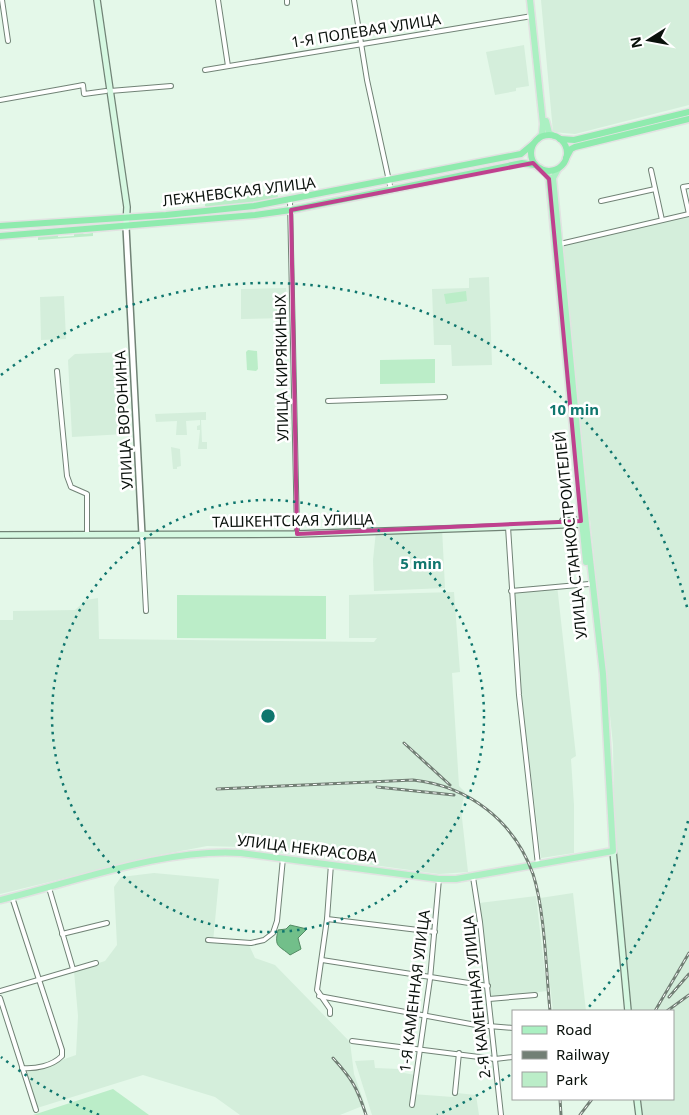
<svg xmlns="http://www.w3.org/2000/svg" width="689" height="1115" font-family="'Noto Sans',sans-serif">
<style>
.built{fill:#d4eedb}
.green{fill:#bbedc8}
.water{fill:#72bf8a;stroke:#538b64}
.lines{fill:none;stroke-linecap:round;stroke-linejoin:round}
.minor-casing{stroke:#718376;stroke-width:6}
.tertiary-casing{stroke:#718376;stroke-width:8}
.secondary-casing{stroke:#718376;stroke-width:8}
.primary-casing{stroke:#e2e2e2;stroke-width:9}
.trunk-casing{stroke:#e2e2e2;stroke-width:9}
.minor{stroke:#fff;stroke-width:4}
.tertiary{stroke:#fff;stroke-width:5}
.secondary{stroke:#d5f8e1;stroke-width:5.5}
.primary{stroke:#abf0c2;stroke-width:6}
.trunk{stroke:#8febae;stroke-width:6}
.rail-casing{stroke:#727f75;stroke-width:3}
.rail{stroke:#fff;stroke-width:1;stroke-dasharray:4;stroke-linecap:butt}
.marked{fill:none;stroke:#bf418e;stroke-width:4;stroke-linejoin:round}
.ring{fill:none;stroke:#0f766e;stroke-width:2.5;stroke-dasharray:2.5 5}
.labels{text-anchor:middle;stroke-width:5;stroke-linejoin:round;paint-order:stroke}
.street-label{font-size:15px;fill:#0a110c;stroke:#fff}
.centre{fill:#0f766e;stroke:#fff;stroke-width:2.5}
.ring-label{font-size:15px;text-anchor:middle;font-weight:bold;fill:#0f766e;stroke:#fff;stroke-width:5;stroke-linejoin:round;paint-order:stroke}
</style>
<rect width="100%" height="100%" fill="#e4f8e9"/>
<g class="built">
<path d="M541 0H689V105L575 134 553 132Z"/>
<path d="M524 45 529 86 516 88V91L495 95 486 52Z"/>
<path d="M689 213V1115H641L640 1099H673V1011H630L615 862 613 745 562 244Z"/>
<path d="M489 277 492 365 452 366 451 345H434L432 289 469 288V278Z"/>
<path d="M286 288 287 318 241 319V289Z"/>
<path d="M64 296 66 339 41 340 40 297Z"/>
<path d="M122 352 125 434 72 437 68 360 75 354Z"/>
<path d="M206 412V420H201L202 442H207V449H198L200 430H197V426L200 425V420L186 421 187 435H176L177 421 156 422 155 414Z"/>
<path d="M171 447 180 449 181 466 177 467V469H173Z"/>
<path d="M442 528 445 588 374 591 373 560 376 531Z"/>
<path d="M557 585 576 756 571 759 574 805V853L541 858 516 651 511 589Z"/>
<path d="M454 592 460 672 452 673 459 786 465 792 461 809 468 872 439 874 242 847 207 846 160 855 0 894V620H13V611L75 610 86 600 98 598 99 639 374 642 377 638H349V595Z"/>
<path d="M154 873 219 879 213 942 249 945 255 958 275 965 350 1042 354 1074 365 1105 340 1115H240L215 1097 143 1075 37 1108 25 1073 76 1055 78 1016 74 971 105 961 117 945 114 887 121 877Z"/>
<path d="M573 893 586 1011H553L540 898Z"/>
<path d="M536 896 547 991 491 998 479 903Z"/>
<path d="M374 1060 375 1068 400 1069 404 1073 415 1075 412 1094 453 1097 457 1093 476 1095 479 1115H372L355 1061Z"/>
</g>
<g class="green">
<path d="M277 192 278 197 275 199 208 208 205 206V202Z"/>
<path d="M81 232 84 234 93 233V236L38 240V236L58 234V237L74 236V233Z"/>
<path d="M466 291 467 301 446 304 444 294Z"/>
<path d="M248 350 257 351 258 369 256 371 247 370 246 352Z"/>
<path d="M435 359V383L380 384V360Z"/>
<path d="M177 595 326 596V639L177 638Z"/>
<path d="M113 1089 149 1115H33Z"/>
</g>
<path class="water" d="M290 925 307 929 298 938 301 949 290 955C279 945 274 948 278 930L286 929Z"/>
<g class="lines">
<g class="minor-casing">
<g id="minor">
<path d="M2 0 8 41"/>
<path d="M218 0 228 66"/>
<path d="M287 0V3"/>
<path d="M354 0 367 80 391 190"/>
<path d="M205 70 532 16"/>
<path d="M110 91 171 86"/>
<path d="M0 100 78 86 83 85 84 94 106 91"/>
<path d="M651 170 662 220"/>
<path d="M290 201 297 534"/>
<path d="M601 201 655 189"/>
<path d="M689 214 683 187 689 186"/>
<path d="M560 244 689 214"/>
<path d="M57 371 67 476 71 487 87 494V532"/>
<path d="M328 401 445 397"/>
<path d="M508 527 519 695 538 865"/>
<path d="M142 535 146 611"/>
<path d="M511 591 589 584"/>
<path d="M473 877 480 922 501 1115"/>
<path d="M49 888 73 969"/>
<path d="M12 897 62 1050V1056C52 1066 36 1069 22 1068"/>
<path d="M327 919 435 932"/>
<path d="M62 934 107 923"/>
<path d="M208 940 251 943 264 940 273 933 277 921 283 858"/>
<path d="M322 960 488 986"/>
<path d="M0 991 96 963"/>
<path d="M319 996 476 1025 513 1028"/>
<path d="M0 998 36 1110"/>
<path d="M489 999 535 995"/>
<path d="M330 1014V1009L317 990 327 919 331 864"/>
<path d="M352 1041 495 1059 513 1057"/>
<path d="M455 1093 459 1053"/>
<path d="M412 1105 430 979 439 879"/>
</g>
</g>
<g class="tertiary-casing">
<path id="tertiary" d="M126 227 142 535"/>
</g>
<g class="secondary-casing">
<g id="secondary">
<path d="M97 0 127 207 126 227"/>
<path d="M563 521 586 520"/>
<path d="M0 535 297 534 586 524"/>
<path d="M613 851 628 1011"/>
<path d="M637 1099 639 1115"/>
</g>
</g>
<g class="primary-casing">
<g id="primary">
<path d="M530 0 543 124 542 134 538 139"/>
<path d="M546 121 549 133 554 136"/>
<path d="M540 168 547 174 549 179 586 562"/>
<path d="M0 900C75 882 164 848 241 853L439 879H456L613 851 603 674 586 524 553 178 558 169"/>
</g>
</g>
<g class="trunk-casing">
<g id="trunk">
<circle cx="549" cy="153" r="18"/>
<path d="M560 139 574 140 689 112"/>
<path d="M566 158 571 149 575 147 689 119"/>
<path d="M0 226 166 215 254 206 521 154 533 144"/>
<path d="M0 236 255 215 291 210 522 163 535 165"/>
</g>
</g>
<use href="#minor" class="minor"/>
<use href="#tertiary" class="tertiary"/>
<use href="#secondary" class="secondary"/>
<use href="#primary" class="primary"/>
<use href="#trunk" class="trunk"/>
<g class="rail-casing">
<g id="rail">
<path d="M404 743 450 785"/>
<path d="M377 787 454 795"/>
<path d="M217 789 413 780C469 786 514 821 533 874 545 911 546 971 550 1011"/>
<path d="M669 997 689 974"/>
<path d="M655 1011 689 953"/>
<path d="M667 1011 689 995"/>
<path d="M333 1058C352 1079 357 1087 366 1115"/>
<path d="M560 1099 561 1115"/>
<path d="M580 1115 592 1099"/>
</g>
</g>
<use href="#rail" class="rail"/>
</g>
<path class="marked" d="M533 163 549 179 581 521 297 534 291 210Z"/>
<g class="ring">
<circle cx="268" cy="716" r="216"/>
<path d="M688 821A433 433 0 0 1 587 1009M510 1075A433 433 0 0 1 437 1115M99 1115A433 433 0 0 1 1 1057M1 375A433 433 0 0 1 688 611"/>
</g>
<g class="labels">
<g class="street-label">
<text transform="translate(366 31) rotate(-9)" y="5">1-Я ПОЛЕВАЯ УЛИЦА</text>
<text transform="translate(239 192) rotate(-7)" y="5">ЛЕЖНЕВСКАЯ УЛИЦА</text>
<text transform="translate(282 368) rotate(-91)" y="5">УЛИЦА КИРЯКИНЫХ</text>
<text transform="translate(124 420) rotate(-93)" y="5">УЛИЦА ВОРОНИНА</text>
<text transform="translate(293 521) rotate(-1)" y="5">ТАШКЕНТСКАЯ УЛИЦА</text>
<text transform="translate(571 535) rotate(-96)" y="5">УЛИЦА СТАНКОСТРОИТЕЛЕЙ</text>
<text transform="translate(307 849) rotate(7)" y="5">УЛИЦА НЕКРАСОВА</text>
<text transform="translate(415 991) rotate(-83)" y="5">1-Я КАМЕННАЯ УЛИЦА</text>
<text transform="translate(477 997) rotate(-96)" y="5">2-Я КАМЕННАЯ УЛИЦА</text>
</g>
</g>
<circle cx="268" cy="716" r="8" class="centre"/>
<g class="ring-label">
<text x="574" y="415">10 min</text>
<text x="421" y="569">5 min</text>
</g>
<rect x="512" y="1010" width="162" height="90" fill="#ffffff" stroke="#9da09e"/>
<rect x="522" y="1026" width="25" height="8" fill="#abf0c2" stroke="#9da09e"/>
<text x="556" y="1035" font-size="15" fill="#0a110c">Road</text>
<rect x="522" y="1051" width="25" height="8" fill="#727f75" stroke="#9da09e"/>
<text x="556" y="1060" font-size="15" fill="#0a110c">Railway</text>
<rect x="522" y="1072" width="25" height="15" fill="#bbedc8" stroke="#9da09e"/>
<text x="556" y="1085" font-size="15" fill="#0a110c">Park</text>
<g transform="translate(649 40) rotate(259)" stroke="#ffffff" stroke-width="4" paint-order="stroke">
<path d="M0-4L9 19L0 12L-9 19Z" fill="#0a110c"/>
<text y="-8" font-size="14" font-weight="bold" text-anchor="middle" fill="#0a110c">N</text>
</g>
</svg>
